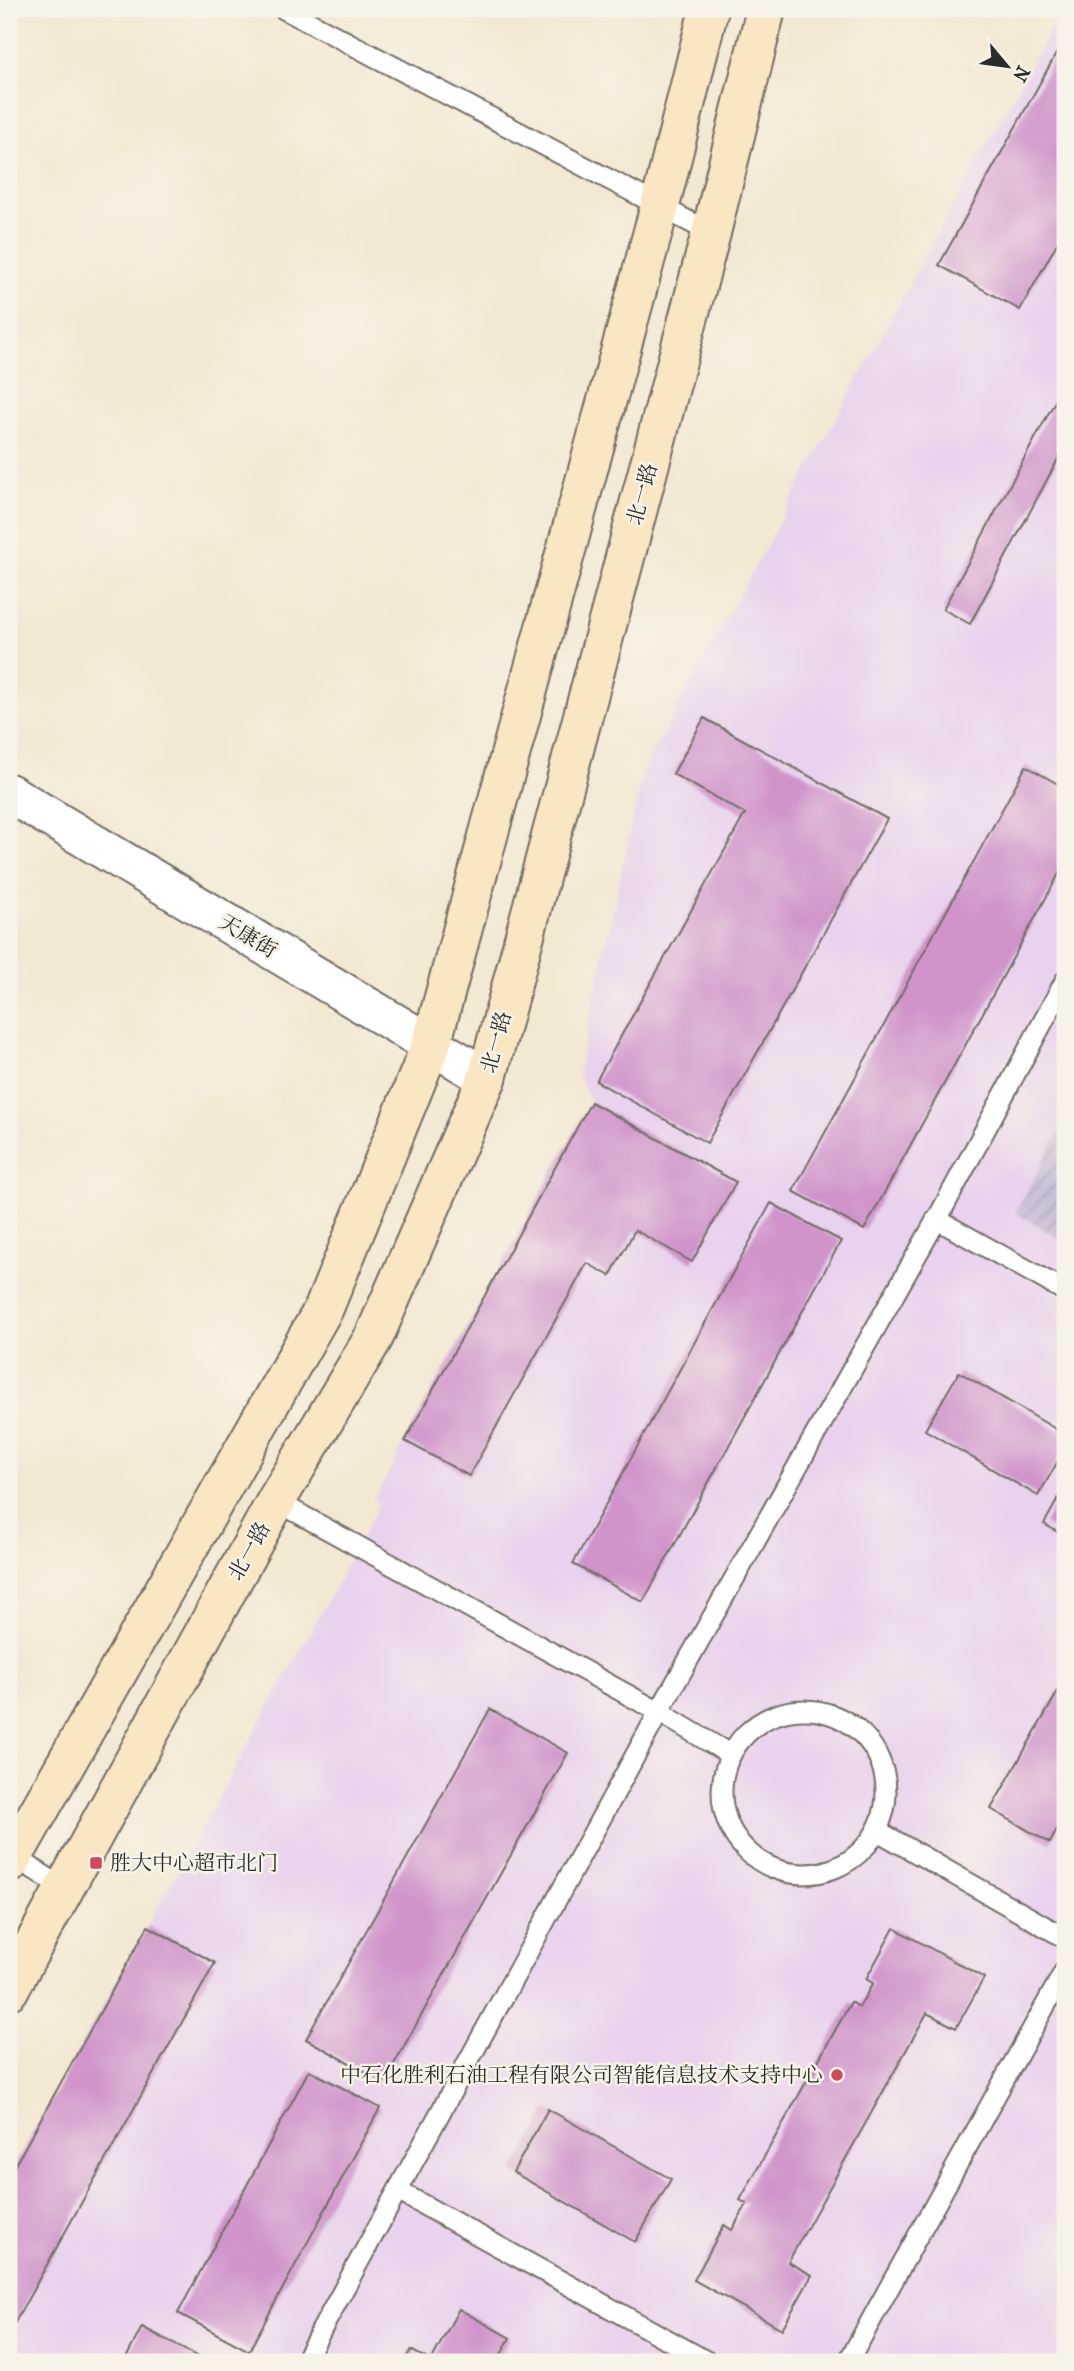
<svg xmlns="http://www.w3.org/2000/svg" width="1074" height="2371" font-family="'IM FELL French Canon','Noto Serif SC',serif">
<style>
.built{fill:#e9d2ed}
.industrial{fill:url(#industrial-furrows)}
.building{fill:#d094cb}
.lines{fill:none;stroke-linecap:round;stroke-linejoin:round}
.service-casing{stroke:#716d65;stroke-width:23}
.minor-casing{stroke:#716d65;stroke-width:42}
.secondary-casing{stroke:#716d65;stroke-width:42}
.service{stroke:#fff;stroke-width:19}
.minor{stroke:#fff;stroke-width:38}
.secondary{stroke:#fbe6c4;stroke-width:38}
.poi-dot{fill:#d1495b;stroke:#f7f3e8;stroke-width:2.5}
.labels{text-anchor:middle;stroke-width:5;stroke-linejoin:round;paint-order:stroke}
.street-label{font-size:21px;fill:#2b2b2b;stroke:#f7f3e8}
.poi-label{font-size:21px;fill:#2b2b2b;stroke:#f7f3e8;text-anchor:start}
</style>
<defs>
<pattern id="industrial-furrows" width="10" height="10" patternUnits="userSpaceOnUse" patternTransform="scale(1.75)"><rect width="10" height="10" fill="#c9bfd7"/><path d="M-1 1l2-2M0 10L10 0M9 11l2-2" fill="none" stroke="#ada4b9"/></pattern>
</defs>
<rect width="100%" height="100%" fill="#f7f3e8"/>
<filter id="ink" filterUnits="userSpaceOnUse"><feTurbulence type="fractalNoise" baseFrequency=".0143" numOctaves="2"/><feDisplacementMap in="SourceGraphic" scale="14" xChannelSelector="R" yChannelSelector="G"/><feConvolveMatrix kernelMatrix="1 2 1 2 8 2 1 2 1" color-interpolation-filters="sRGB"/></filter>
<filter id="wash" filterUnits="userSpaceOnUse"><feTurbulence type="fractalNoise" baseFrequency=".00686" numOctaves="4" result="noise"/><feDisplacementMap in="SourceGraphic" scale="28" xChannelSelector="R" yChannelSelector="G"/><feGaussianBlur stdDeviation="1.57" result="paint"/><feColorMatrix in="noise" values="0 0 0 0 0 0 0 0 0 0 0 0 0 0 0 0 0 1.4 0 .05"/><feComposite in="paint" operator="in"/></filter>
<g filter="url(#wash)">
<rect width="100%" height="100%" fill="#f3e8d2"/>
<path class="built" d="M1056 19 1065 24V2362H9V2176L334 1589 379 1504 374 1499 591 1103 578 1074 643 770Z"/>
<path class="industrial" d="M1065 1121V1241L1015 1213Z"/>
<g id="blocks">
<g class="building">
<path d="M1061 45 1065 48V229L1020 310 939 265Z"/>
<path d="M1065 383V446L970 624 943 609Z"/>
<path d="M704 718 887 819 707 1143 596 1081 745 814 673 774Z"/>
<path d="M1026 766 1065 788V863L864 1230 793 1191Z"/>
<path d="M591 1102 736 1182 692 1262 635 1230 610 1276 587 1263 469 1476 405 1441Z"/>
<path d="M771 1203 841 1241 643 1602 573 1564Z"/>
<path d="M959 1372 1059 1431 1065 1421V1449L1038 1496 925 1430Z"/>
<path d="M1065 1486V1536L1044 1524Z"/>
<path d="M1065 1679V1798L1061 1806 1065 1808V1814L1050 1843 991 1809Z"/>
<path d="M490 1709 568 1753 384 2082 306 2039Z"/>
<path d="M148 1926 215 1963 9 2333V2176Z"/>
<path d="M894 1928 984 1978 956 2028 927 2013 788 2262 812 2275 782 2329 694 2280 724 2225 732 2230 747 2204 740 2200 851 2002 859 2007 873 1983 866 1979Z"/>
<path d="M309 2070 380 2108 249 2351 178 2313Z"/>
<path d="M548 2109 671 2179 635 2242 513 2172Z"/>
<path d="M459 2309 510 2338 497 2362H404L411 2350 431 2361Z"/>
<path d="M142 2327 208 2362H124Z"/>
</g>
</g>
</g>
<g filter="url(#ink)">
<use href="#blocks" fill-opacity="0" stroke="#716d65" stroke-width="2"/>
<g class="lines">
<g class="service-casing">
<g id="service">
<path d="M284 9 711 233"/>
<path d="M936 1219 1065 1291"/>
<path d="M276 1501 659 1712 731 1755"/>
<circle cx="804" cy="1792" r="82"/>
<path d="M878 1831 1065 1938"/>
<path d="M10 1854 65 1889"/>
<path d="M398 2191 708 2362"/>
<path d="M304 2362 659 1712 942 1210 1065 981"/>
<path d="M848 2362 1065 1970"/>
</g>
</g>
<g class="minor-casing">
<path id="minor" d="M9 793 487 1078"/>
</g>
<g class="secondary-casing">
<g id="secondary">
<path d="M9 1864 324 1308 431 1045 660 206 709 9"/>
<path d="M9 1990 276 1501 374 1337 487 1078 711 233 766 9"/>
</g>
</g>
<use href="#service" class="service"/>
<use href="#minor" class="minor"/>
<use href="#secondary" class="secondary"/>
</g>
</g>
<g class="poi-dot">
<rect x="89" y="1856" width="14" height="14" rx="3.5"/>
<circle cx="837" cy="2075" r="7"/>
</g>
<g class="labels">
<g class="street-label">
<text transform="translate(642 494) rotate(-75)" y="7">北一路</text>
<text transform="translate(248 936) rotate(31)" y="7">天康街</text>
<text transform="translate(496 1042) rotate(-75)" y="7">北一路</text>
<text transform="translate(249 1551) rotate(-61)" y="7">北一路</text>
</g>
<g class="poi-label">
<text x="110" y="1870">胜大中心超市北门</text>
<text x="823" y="2082" text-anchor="end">中石化胜利石油工程有限公司智能信息技术支持中心</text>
</g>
</g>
<rect width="1074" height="2371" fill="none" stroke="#f7f3e8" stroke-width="35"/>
<g transform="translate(1007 66) rotate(119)" stroke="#f7f3e8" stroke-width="5" paint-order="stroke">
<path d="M0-5L12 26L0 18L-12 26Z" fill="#2b2b2b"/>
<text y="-10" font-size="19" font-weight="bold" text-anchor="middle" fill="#2b2b2b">N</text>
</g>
</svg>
